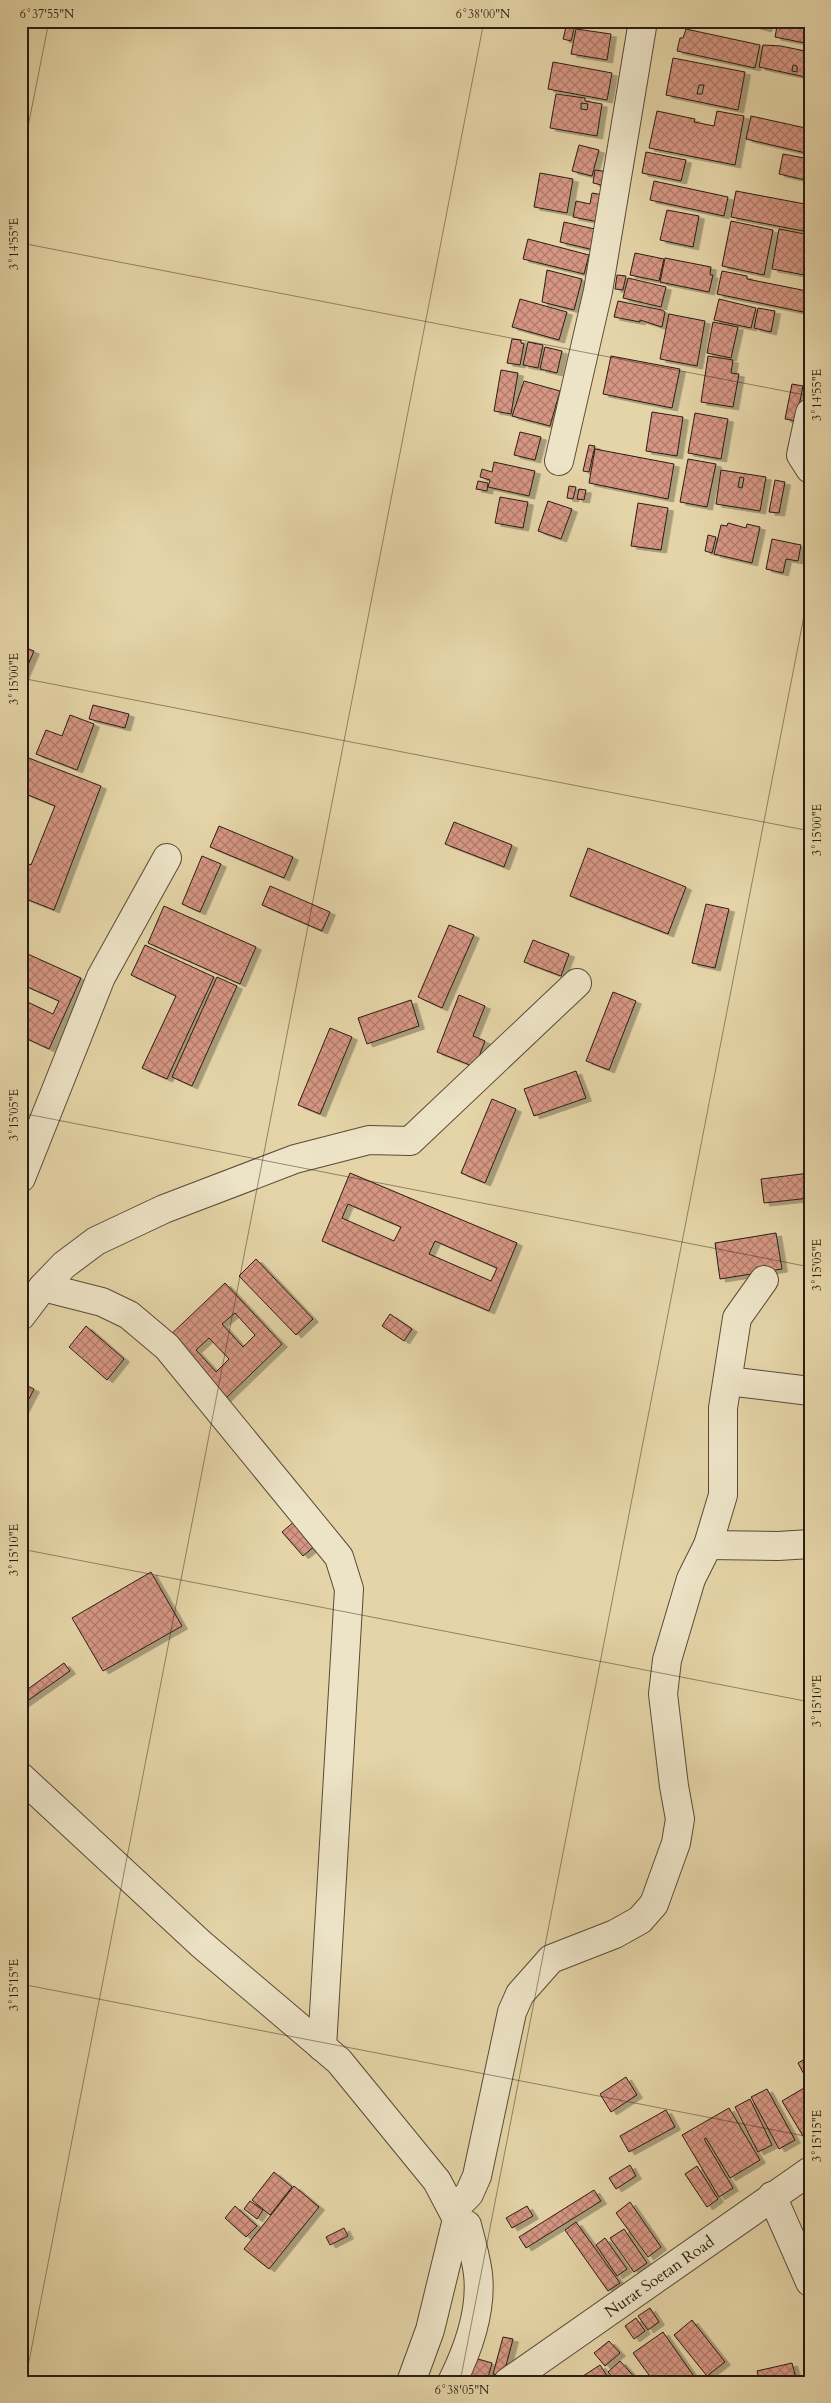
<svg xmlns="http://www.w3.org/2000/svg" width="831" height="2403" font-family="Cardo,serif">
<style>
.building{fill:url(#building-cross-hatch);stroke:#2a1d13;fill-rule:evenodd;filter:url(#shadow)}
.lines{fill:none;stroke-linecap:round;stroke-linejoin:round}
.minor-casing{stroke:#584b38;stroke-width:30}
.minor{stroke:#ede3c6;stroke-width:28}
.ticks{fill:none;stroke:#2a1d13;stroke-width:1;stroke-opacity:0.45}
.labels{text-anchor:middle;stroke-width:5;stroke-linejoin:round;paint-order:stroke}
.street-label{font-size:16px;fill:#2a1d13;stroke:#ede3c6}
.neatline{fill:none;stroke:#2a1d13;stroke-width:2}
.ticks-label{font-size:12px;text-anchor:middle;fill:#2a1d13}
</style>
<defs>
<pattern id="building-cross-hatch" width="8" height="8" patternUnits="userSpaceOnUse" patternTransform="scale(1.25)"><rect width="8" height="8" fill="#d69683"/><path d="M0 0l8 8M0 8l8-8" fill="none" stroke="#ae7a6a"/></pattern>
<filter id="shadow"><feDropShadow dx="5.5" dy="3" stdDeviation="0" flood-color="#0004"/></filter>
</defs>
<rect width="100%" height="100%" fill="#e4d4a7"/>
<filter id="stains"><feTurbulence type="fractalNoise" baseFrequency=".004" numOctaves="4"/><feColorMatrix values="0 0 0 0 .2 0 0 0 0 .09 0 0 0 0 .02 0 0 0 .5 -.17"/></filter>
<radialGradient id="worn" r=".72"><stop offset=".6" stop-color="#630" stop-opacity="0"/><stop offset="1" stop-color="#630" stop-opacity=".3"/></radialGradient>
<g class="building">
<path d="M614 21H638L636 30 614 24Z"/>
<path d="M736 21H768L766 29Z"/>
<path d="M778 21H809L805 43 775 37Z"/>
<path d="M566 27 574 29 571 41 563 39Z"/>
<path d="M576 29 611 34 607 60 571 54Z"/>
<path d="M686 29 760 45 755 68 677 51 680 38H683Z"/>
<path d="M763 45 781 46 810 52V78L759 67ZM793 65 797 66V72L792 71Z"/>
<path d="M673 58 745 72 738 110 666 95ZM699 85H704L702 94H697Z"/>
<path d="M553 62 612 73 607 100 548 89Z"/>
<path d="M556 94 585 98V101L602 104 597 136 550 128ZM581 103 588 104 587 110 581 109Z"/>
<path d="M657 111 695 119 694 122 714 126 717 111 744 116 735 165 649 148Z"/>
<path d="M751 116 810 129V154L746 139Z"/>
<path d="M579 145 599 150 592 176 572 171Z"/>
<path d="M646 152 686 160 681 181 642 173Z"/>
<path d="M783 154 810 159V181L779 174Z"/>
<path d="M595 170 609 172 606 186 593 183Z"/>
<path d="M540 173 573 179 567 213 534 207Z"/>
<path d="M654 181 728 197 724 216 650 200Z"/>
<path d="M736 191 810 205 809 221 805 220 803 231 731 217Z"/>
<path d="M592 193 609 196 604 223 573 217 576 201 590 204Z"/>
<path d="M667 210 699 216 693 247 660 240Z"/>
<path d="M731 221 773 230 764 275 722 266Z"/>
<path d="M564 222 599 230 594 250 560 242Z"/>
<path d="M779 229 810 235V250L805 275 772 269Z"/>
<path d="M528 239 589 255 584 274 523 259Z"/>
<path d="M635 253 664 259 659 281 630 275Z"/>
<path d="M665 258 711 267 710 275H713L709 292 660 282Z"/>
<path d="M547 270 582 279 574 310 542 302Z"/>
<path d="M722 271 747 276V279L807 291 803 312 717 294Z"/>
<path d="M617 275 626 276 623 290 615 289Z"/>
<path d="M628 278 666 287 661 307 623 298Z"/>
<path d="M810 291V315L805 314Z"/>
<path d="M520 299 567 312 559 340 512 327Z"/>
<path d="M719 299 756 308 751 328 714 320Z"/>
<path d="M618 301 662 310 665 312 662 327 640 320V322L614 317Z"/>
<path d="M758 308 775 311 771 332 754 328Z"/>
<path d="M669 314 705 321 697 366 660 359Z"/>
<path d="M713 322 738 327 731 358 707 353Z"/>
<path d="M512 339 521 340V343L524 344 520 365 507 363Z"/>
<path d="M528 342 543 345 538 368 523 365Z"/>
<path d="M545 347 562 351 557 373 540 369Z"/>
<path d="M611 356 680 369 672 408 603 394Z"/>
<path d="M708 356 733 360 731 373 739 374 733 407 701 402Z"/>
<path d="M501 370 518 373 511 414 494 411Z"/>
<path d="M524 381 560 391 550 426 512 416Z"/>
<path d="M792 384 803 386 796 421 785 419Z"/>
<path d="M652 412 683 417 677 456 646 451Z"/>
<path d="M695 413 728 419 721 459 688 453Z"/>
<path d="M520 432 541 437 535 460 514 455Z"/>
<path d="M589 445 595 446 589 472 583 471Z"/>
<path d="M595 449 674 464 668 499 589 483Z"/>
<path d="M688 459 716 464 707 507 680 502Z"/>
<path d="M494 462 535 471 529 496 488 487 490 480 480 477 482 469 492 472Z"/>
<path d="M721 470 766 477 760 511 716 504ZM740 477 744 478 742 488 738 487Z"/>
<path d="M775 480 785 482 779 513 769 512Z"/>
<path d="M478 481 488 483 487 491 476 489Z"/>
<path d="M569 486 576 487 573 499 567 498Z"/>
<path d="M579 489 586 490 584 500 577 499Z"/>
<path d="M500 497 528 502 523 528 495 523Z"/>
<path d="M548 501 572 509 561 539 538 531Z"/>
<path d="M638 503 668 508 661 550 631 546Z"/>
<path d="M728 523 746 528 747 524 760 527 752 563 714 554 721 525 727 526Z"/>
<path d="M708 535 716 537 712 553 705 551Z"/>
<path d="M772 539 801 545 798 561 786 559 783 573 766 569Z"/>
<path d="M21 646 34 651 21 681Z"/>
<path d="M93 705 129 714 125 728 89 719Z"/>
<path d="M70 715 94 724 77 770 36 754 46 730 62 736Z"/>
<path d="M21 755 101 786 54 910 21 897V861L31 865 55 806 21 792Z"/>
<path d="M454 822 512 845 504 867 445 844Z"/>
<path d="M219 826 293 857 284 878 210 847Z"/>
<path d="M588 848 686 887 668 934 570 896Z"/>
<path d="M202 856 221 864 200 912 182 904Z"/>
<path d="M270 886 330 912 322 931 262 905Z"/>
<path d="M706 904 729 909 715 968 692 963Z"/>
<path d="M164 906 256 947 240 984 148 943Z"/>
<path d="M449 925 474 935 442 1008 418 997Z"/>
<path d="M533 940 569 954 561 976 524 962Z"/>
<path d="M145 945 214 977 167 1079 142 1068 176 996 131 975Z"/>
<path d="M21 951 81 978 49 1049 21 1036V999L53 1014 59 1001 21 984Z"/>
<path d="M217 977 237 986 192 1086 172 1077Z"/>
<path d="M613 992 636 1001 609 1070 586 1061Z"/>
<path d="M459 995 485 1006 473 1036 485 1041 475 1067 437 1052Z"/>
<path d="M411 1000 419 1026 367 1044 358 1018Z"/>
<path d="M330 1028 352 1037 320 1114 298 1105Z"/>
<path d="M576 1071 586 1098 534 1116 524 1089Z"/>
<path d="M492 1099 516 1109 485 1183 461 1173Z"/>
<path d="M350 1173 517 1243 489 1311 322 1241ZM348 1204 401 1227 394 1241 342 1218ZM435 1241 497 1268 491 1281 429 1254Z"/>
<path d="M810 1173V1198L764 1203 761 1179Z"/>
<path d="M776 1233 782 1269 720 1279 715 1243Z"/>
<path d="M256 1259 313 1319 296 1335 239 1276Z"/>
<path d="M225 1283 282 1344 223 1401 165 1340ZM235 1313 255 1335 243 1347 222 1324ZM209 1338 229 1359 216 1372 196 1350Z"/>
<path d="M390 1314 412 1329 404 1341 382 1326Z"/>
<path d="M86 1326 124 1359 107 1380 69 1347Z"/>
<path d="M21 1383 34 1389 21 1414Z"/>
<path d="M295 1521 316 1545 303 1556 282 1532Z"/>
<path d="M151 1572 182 1626 103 1671 72 1618Z"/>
<path d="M64 1663 70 1671 23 1704 21 1694Z"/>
<path d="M810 2056V2081L808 2082 798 2063Z"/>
<path d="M626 2077 637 2095 611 2112 600 2094Z"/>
<path d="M804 2088 810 2097V2139L806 2141 782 2101Z"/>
<path d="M767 2089 795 2140 779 2149 751 2097Z"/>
<path d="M750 2099 772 2145 758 2152 735 2107Z"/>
<path d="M729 2108 760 2160 730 2178 706 2138 704 2139 733 2188 719 2197 682 2135Z"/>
<path d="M666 2110 675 2127 629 2152 620 2136Z"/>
<path d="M630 2165 636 2176 616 2189 609 2178Z"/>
<path d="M697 2166 718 2199 707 2207 685 2174Z"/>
<path d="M274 2172 292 2187 270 2215 252 2200Z"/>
<path d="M294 2186 319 2207 269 2269 244 2249Z"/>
<path d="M594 2190 601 2201 526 2248 519 2237Z"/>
<path d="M250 2201 263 2210 257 2219 244 2209Z"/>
<path d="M630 2202 661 2247 648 2257 616 2213Z"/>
<path d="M235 2206 257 2226 246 2237 225 2218Z"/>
<path d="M527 2206 533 2216 512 2228 506 2218Z"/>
<path d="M576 2222 620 2283 608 2291 565 2230Z"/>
<path d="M344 2228 348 2236 330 2245 326 2237Z"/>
<path d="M624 2229 647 2263 634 2272 610 2238Z"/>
<path d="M605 2238 627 2269 617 2276 596 2245Z"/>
<path d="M650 2308 659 2322 648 2330 638 2316Z"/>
<path d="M636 2318 645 2331 634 2339 625 2326Z"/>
<path d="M692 2320 725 2362 707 2376 674 2335Z"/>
<path d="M663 2332 698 2382H654L633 2353Z"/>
<path d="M503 2337 513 2339 503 2377 493 2374Z"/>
<path d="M609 2341 620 2353 605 2366 594 2353Z"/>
<path d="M471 2357 492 2363 487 2381 467 2375Z"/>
<path d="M620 2361 639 2382H617L608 2372Z"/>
<path d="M792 2363 797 2382H760L757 2371Z"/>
<path d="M600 2365 611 2382H582L580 2378Z"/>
</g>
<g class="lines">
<g class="minor-casing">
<g id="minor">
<path d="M810 413 801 455 810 469"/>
<path d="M559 461 598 291 643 21"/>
<path d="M21 1178 101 977 167 858"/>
<path d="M43 1287 102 1302 129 1315 167 1347 339 1557 349 1589 322 2047"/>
<path d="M21 1316 43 1287 64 1265 96 1241 164 1209 295 1159 369 1140 410 1141 577 983"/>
<path d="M728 1381 810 1391"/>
<path d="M708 1545 778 1546 810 1544"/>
<path d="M21 1777 201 1944 339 2061 437 2181 457 2219 467 2225C471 2241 476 2258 478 2274 482 2310 468 2350 452 2382"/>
<path d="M772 2196 810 2282"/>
<path d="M453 2210 469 2194 477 2176 512 2012 520 1994 551 1959 615 1934 640 1920 654 1904 676 1843 680 1819 674 1786 663 1694 667 1660 691 1579 708 1545 723 1495V1408L737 1318 764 1280"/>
<path d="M411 2382 430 2330 457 2219"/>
<path d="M508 2382 810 2171"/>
</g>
</g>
<use href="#minor" class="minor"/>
</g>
<path class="ticks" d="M21 162 49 21M21 243 810 396M21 678 810 831M21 1113 810 1267M21 1549 810 1702M21 1984 810 2137M25 2382 484 21M460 2382 810 585"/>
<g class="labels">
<g class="street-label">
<text transform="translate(659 2276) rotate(-35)" y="6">Nurat Soetan Road</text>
</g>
</g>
<rect width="831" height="2403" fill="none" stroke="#e4d4a7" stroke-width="55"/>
<rect x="28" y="28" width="776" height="2348" class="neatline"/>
<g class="ticks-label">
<text x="47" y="18">6°37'55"N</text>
<text x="483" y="18">6°38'00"N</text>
<text transform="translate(14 244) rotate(-90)" y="4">3°14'55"E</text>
<text transform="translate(817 395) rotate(-90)" y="4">3°14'55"E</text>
<text transform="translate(14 679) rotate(-90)" y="4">3°15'00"E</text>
<text transform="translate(817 830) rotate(-90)" y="4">3°15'00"E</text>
<text transform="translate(14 1115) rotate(-90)" y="4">3°15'05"E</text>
<text transform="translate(817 1265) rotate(-90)" y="4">3°15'05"E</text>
<text transform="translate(14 1550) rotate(-90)" y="4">3°15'10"E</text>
<text transform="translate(817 1701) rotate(-90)" y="4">3°15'10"E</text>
<text transform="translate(14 1985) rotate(-90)" y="4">3°15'15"E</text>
<text transform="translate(817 2136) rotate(-90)" y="4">3°15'15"E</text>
<text x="462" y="2394">6°38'05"N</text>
</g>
<rect width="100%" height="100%" filter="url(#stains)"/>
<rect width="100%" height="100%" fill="url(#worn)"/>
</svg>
